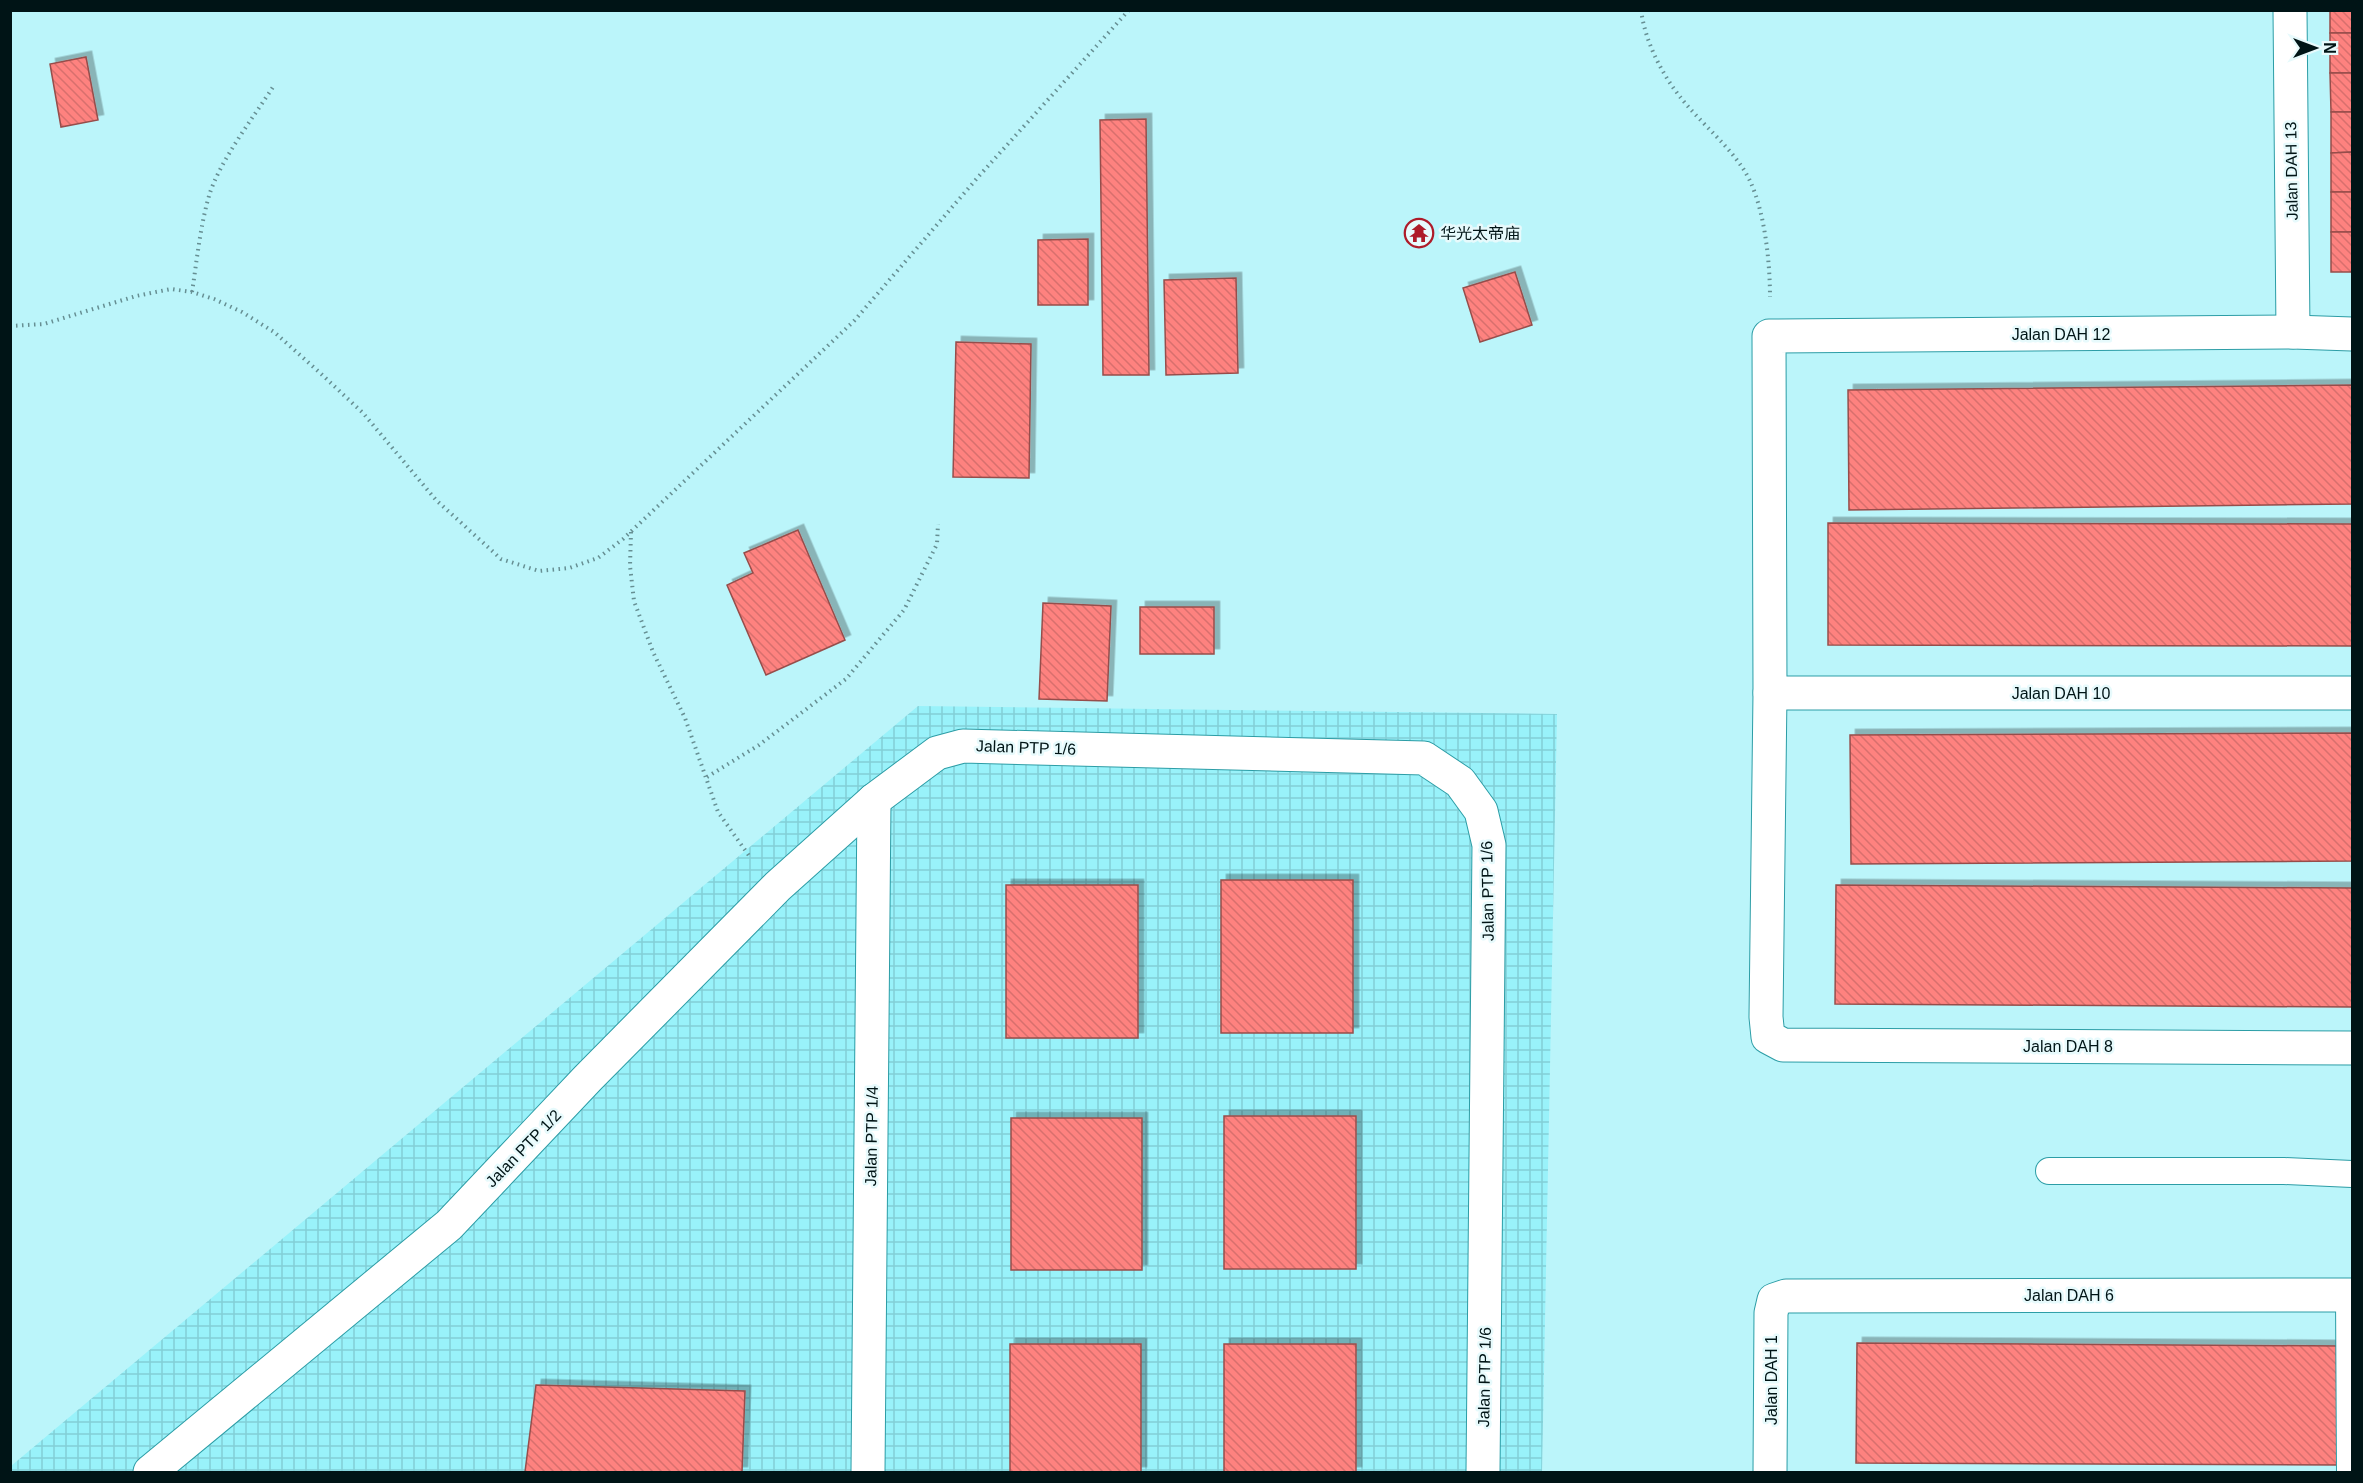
<svg xmlns="http://www.w3.org/2000/svg" width="2363" height="1483" font-family="Helvetica,'Noto Sans SC',sans-serif">
<style>
.industrial{fill:url(#industrial-grid)}
.building{fill:url(#building-back-hatch);stroke:#964e4b;stroke-width:1.5;filter:url(#shadow)}
.lines{fill:none;stroke-linecap:round;stroke-linejoin:round}
.service-casing{stroke:#2c9da6;stroke-width:28}
.minor-casing{stroke:#2c9da6;stroke-width:35}
.path{stroke:#668f93;stroke-width:4;stroke-dasharray:1.5 4.5;stroke-linecap:butt}
.service{stroke:#fff;stroke-width:26}
.minor{stroke:#fff;stroke-width:33}
.labels{text-anchor:middle;stroke-width:5;stroke-linejoin:round;paint-order:stroke}
.street-label{font-size:16px;fill:#001416;stroke:#e7fafc}
.poi-label{font-size:16px;fill:#001416;stroke:#e7fafc;text-anchor:start}
</style>
<defs>
<pattern id="industrial-grid" width="8" height="8" patternUnits="userSpaceOnUse" patternTransform="scale(1.5)"><rect width="8" height="8" fill="#99f2fa"/><path d="M0 4h8M4 0v8" fill="none" stroke="#82cfd6"/></pattern>
<pattern id="building-back-hatch" width="6" height="6" patternUnits="userSpaceOnUse" patternTransform="scale(1.5)"><rect width="6" height="6" fill="#fe827f"/><path d="M-1 5l2 2M0 0l6 6M5-1l2 2" fill="none" stroke="#d86f6d"/></pattern>
<filter id="shadow"><feDropShadow dx="5.5" dy="-5.5" stdDeviation="0" flood-color="#0004"/></filter>
</defs>
<rect width="100%" height="100%" fill="#bbf5fa"/>
<path class="industrial" d="M918 706 1557 714 1542 1472H11V1466Z"/>
<g class="building">
<rect x="2330" y="10" width="22" height="23"/>
<rect x="2330" y="33" width="22" height="40"/>
<path d="M86 57 98 120 61 127 50 64Z"/>
<path d="M2330 73H2352V112H2331Z"/>
<path d="M2331 112H2352V152L2331 153Z"/>
<path d="M1146 119 1149 375H1103L1100 120Z"/>
<path d="M2352 152V192H2331V153Z"/>
<rect x="2331" y="192" width="21" height="40"/>
<rect x="2331" y="232" width="21" height="40"/>
<path d="M1088 239V305H1038V240Z"/>
<path d="M1515 272 1532 325 1480 342 1463 288Z"/>
<path d="M1236 278 1238 373 1166 375 1164 280Z"/>
<path d="M956 342 1031 344 1029 478 953 477Z"/>
<path d="M2352 385V504L1849 510 1848 390Z"/>
<path d="M1828 523 2352 524V646L1828 645Z"/>
<path d="M798 530 845 640 766 675 727 585 753 573 744 553Z"/>
<path d="M1043 603 1111 606 1107 701 1039 699Z"/>
<rect x="1140" y="607" width="74" height="47"/>
<path d="M2352 733V861L1851 864 1850 735Z"/>
<rect x="1221" y="880" width="132" height="153"/>
<rect x="1006" y="885" width="132" height="153"/>
<path d="M1836 885 2352 888V1007L1835 1004Z"/>
<rect x="1224" y="1116" width="132" height="153"/>
<rect x="1011" y="1118" width="131" height="152"/>
<path d="M1857 1343 2341 1346V1465L1856 1463Z"/>
<rect x="1010" y="1344" width="131" height="128"/>
<rect x="1224" y="1344" width="132" height="128"/>
<path d="M536 1385 745 1391 742 1472H525Z"/>
</g>
<g class="lines">
<g class="service-casing">
<g id="service">
<path d="M2049 1171H2284L2352 1174"/>
<path d="M2349 1295 2350 1472"/>
</g>
</g>
<g class="minor-casing">
<g id="minor">
<path d="M2290 10 2293 332"/>
<path d="M2352 334 2293 332 1769 336 1770 693 1766 1017 1768 1037 1783 1045 2352 1048"/>
<path d="M1770 693H2352"/>
<path d="M150 1472 449 1225 588 1078 778 886 874 800 937 753 963 746 1424 758 1460 782 1481 811 1489 845 1483 1472"/>
<path d="M868 1472 874 800"/>
<path d="M1770 1472 1771 1313 1774 1300 1786 1296 2352 1295"/>
</g>
</g>
<g class="path">
<path d="M1641 10C1645 41 1661 73 1681 98 1700 122 1725 142 1742 167 1764 198 1770 260 1770 297"/>
<path d="M192 292C197 260 200 227 209 196 219 162 253 118 273 87"/>
<path d="M10 326 44 324 136 296 171 289 192 292 214 299 242 312 274 332 318 371 363 413 436 500 501 559 539 571 569 568 598 558 623 539 854 321 979 176 1129 10"/>
<path d="M631 532 630 566 634 601 653 652 685 718 718 812 750 857"/>
<path d="M707 777 759 745 846 679 904 610 937 544 938 524"/>
</g>
<use href="#service" class="service"/>
<use href="#minor" class="minor"/>
</g>
<defs>
<g id="temple-ring" transform="scale(1.5)"><circle r="9.5" fill="#e7fafc" stroke="#ae1b29" stroke-width="1.5"/><path d="M0-6L5-2H3V0L6.5 2.5H4V6H1.5V3h-3V6H-4V2.5H-6.5L-3 0V-2H-5Z" fill="#ae1b29"/></g>
</defs>
<g fill-rule="evenodd">
<use href="#temple-ring" x="1419" y="233"/>
</g>
<g class="labels">
<g class="street-label">
<text transform="translate(2291 171) rotate(-91)" y="6">Jalan DAH 13</text>
<text x="2061" y="340">Jalan DAH 12</text>
<text x="2061" y="699">Jalan DAH 10</text>
<text transform="translate(1026 747) rotate(2)" y="6">Jalan PTP 1/6</text>
<text transform="translate(1487 891) rotate(-91)" y="6">Jalan PTP 1/6</text>
<text x="2068" y="1052">Jalan DAH 8</text>
<text transform="translate(871 1136) rotate(-89)" y="6">Jalan PTP 1/4</text>
<text transform="translate(523 1148) rotate(-46)" y="6">Jalan PTP 1/2</text>
<text x="2069" y="1301">Jalan DAH 6</text>
<text transform="translate(1484 1377) rotate(-89)" y="6">Jalan PTP 1/6</text>
<text transform="translate(1771 1380) rotate(-90)" y="6">Jalan DAH 1</text>
</g>
<g class="poi-label">
<text x="1440" y="239">华光太帝庙</text>
</g>
</g>
<rect width="2363" height="1483" fill="none" stroke="#001416" stroke-width="24"/>
<g transform="translate(2315 48) rotate(90)" stroke="#e7fafc" stroke-width="4.5" paint-order="stroke">
<path d="M0-4.5L10 22L0 15L-10 22Z" fill="#001416"/>
<text y="-9" font-size="16" font-weight="bold" text-anchor="middle" fill="#001416">N</text>
</g>
</svg>
